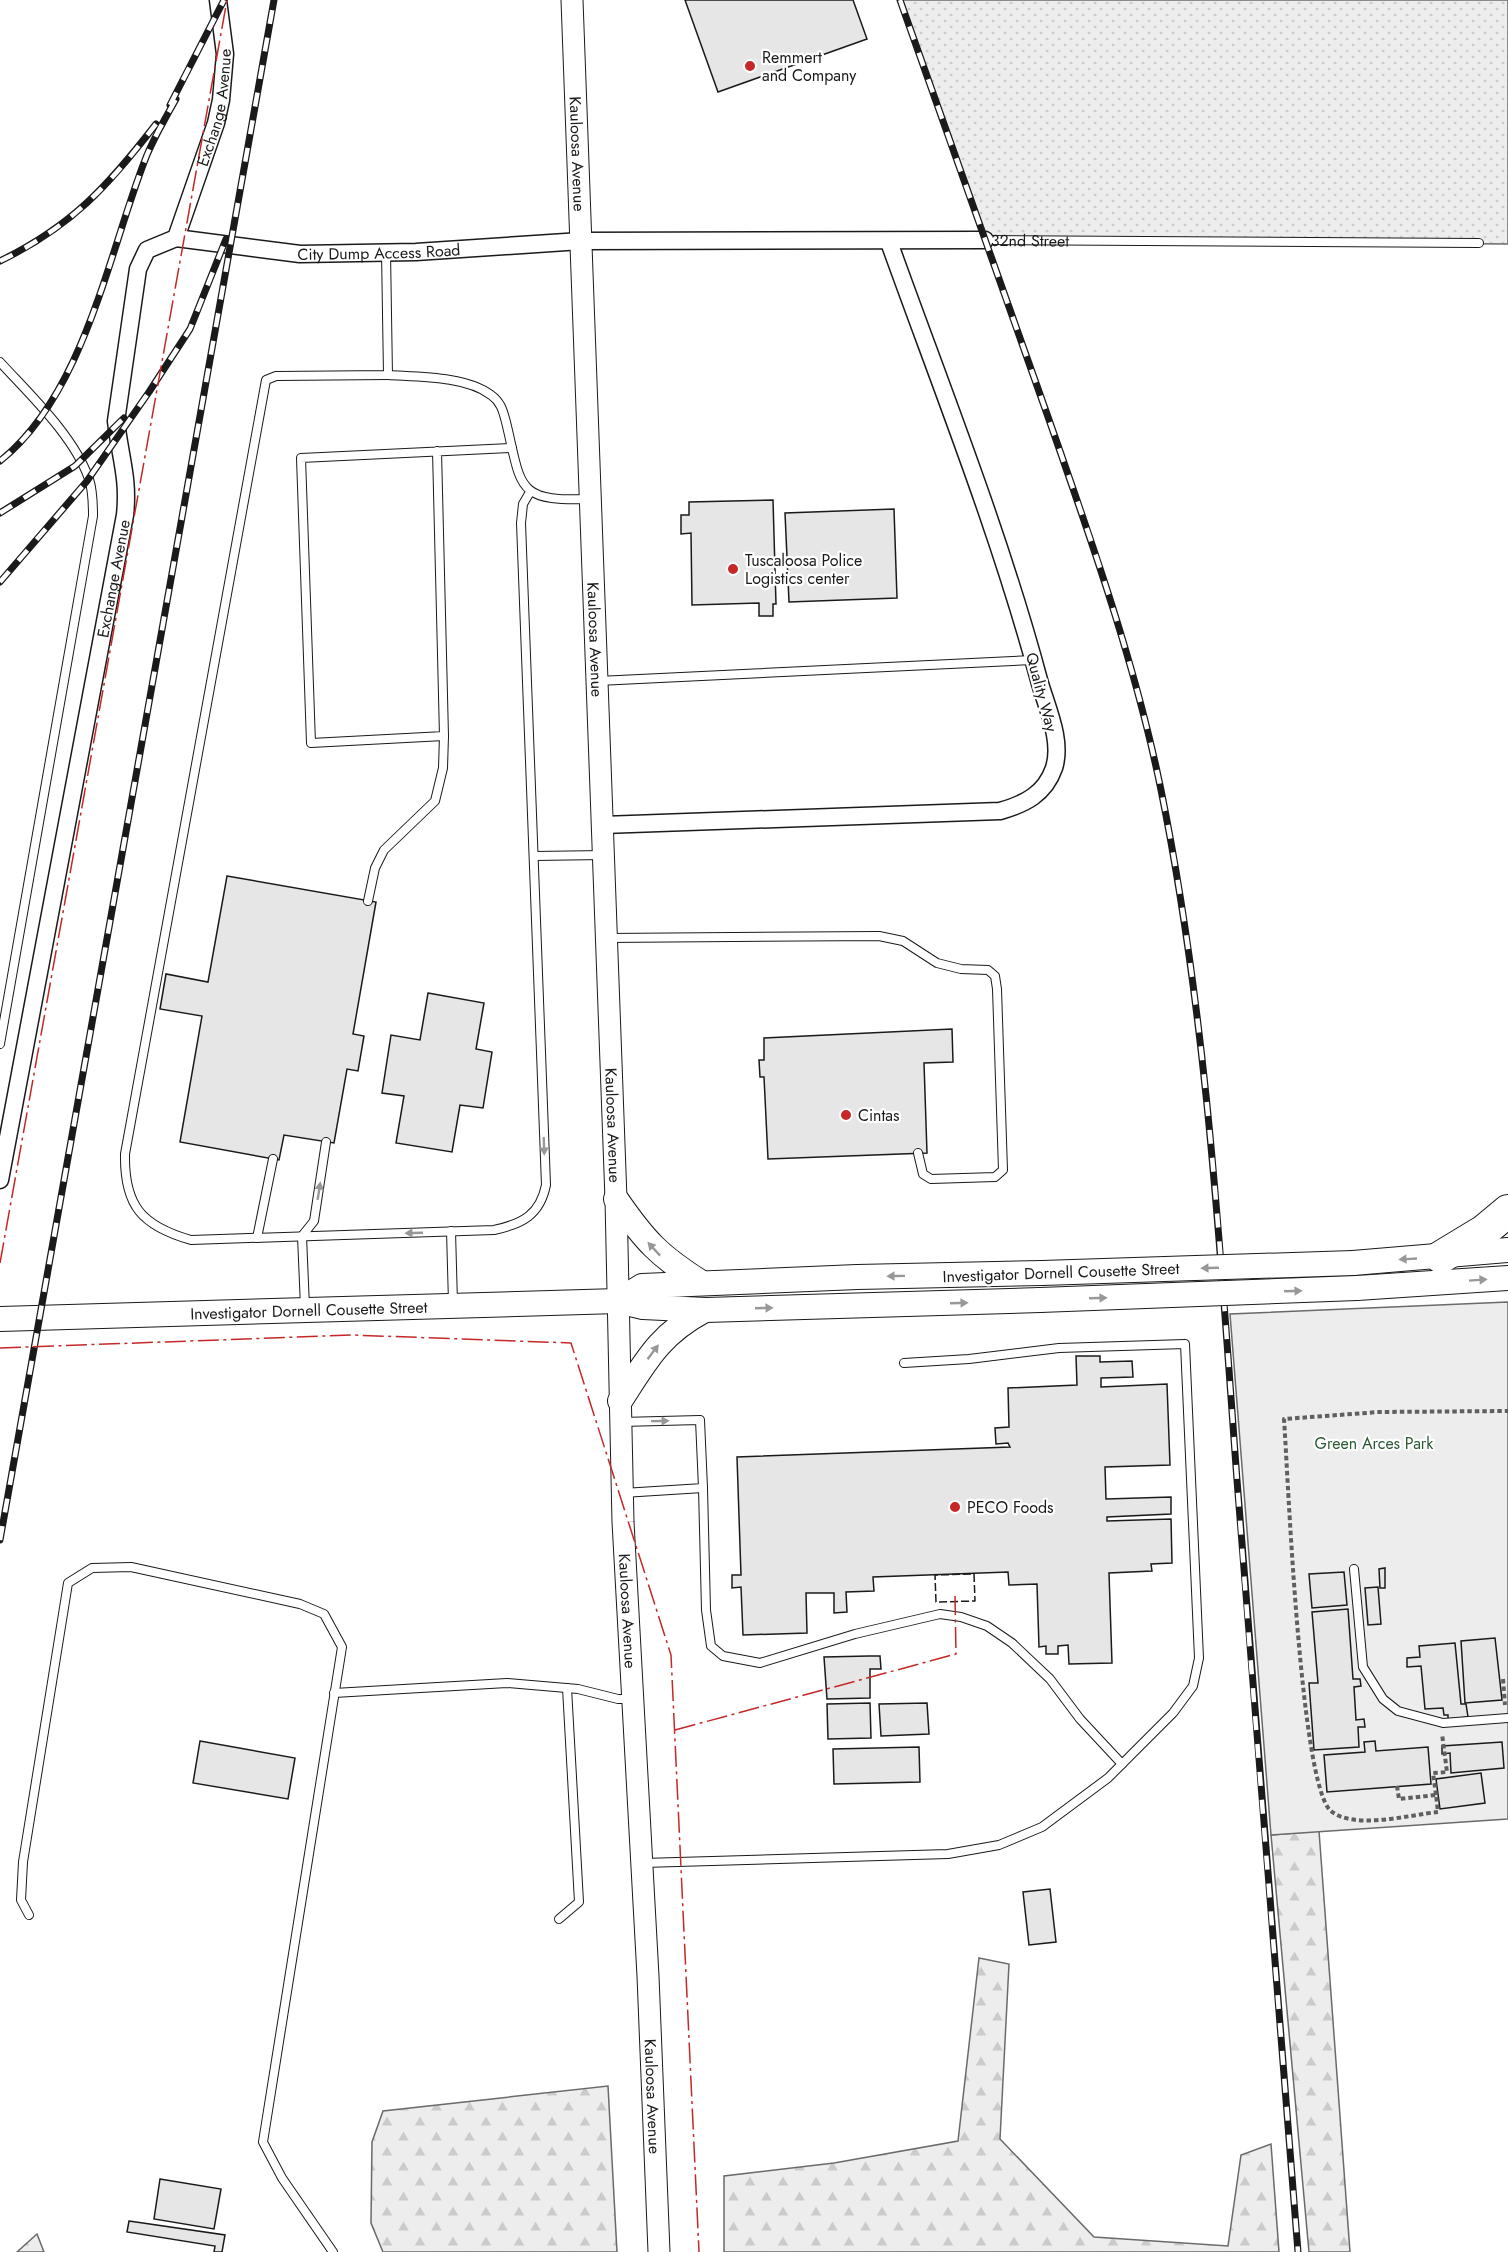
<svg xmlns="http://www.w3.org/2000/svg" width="1508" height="2252" font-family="Jost,sans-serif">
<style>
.grass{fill:url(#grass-dots);stroke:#6a6a6a;stroke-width:1.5}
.forest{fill:url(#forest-firs);stroke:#6a6a6a;stroke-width:1.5}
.built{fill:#ededed;stroke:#6a6a6a;stroke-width:1.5}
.building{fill:#e6e6e6;stroke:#1a1a1a;stroke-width:1.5}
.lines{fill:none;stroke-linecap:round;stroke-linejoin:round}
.service-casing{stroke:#1a1a1a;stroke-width:10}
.minor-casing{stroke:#1a1a1a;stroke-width:19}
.tertiary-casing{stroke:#1a1a1a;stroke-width:23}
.secondary-casing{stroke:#1a1a1a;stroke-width:26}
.motorway-casing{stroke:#1a1a1a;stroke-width:34}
.path{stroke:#5f5f5f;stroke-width:4;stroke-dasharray:4.5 3;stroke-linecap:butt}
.service{stroke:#fff;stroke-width:8}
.minor{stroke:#fff;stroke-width:16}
.tertiary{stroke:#fff;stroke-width:21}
.secondary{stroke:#fff;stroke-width:24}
.motorway{stroke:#fff;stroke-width:32}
.rail-casing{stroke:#1a1a1a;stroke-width:7}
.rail{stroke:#fff;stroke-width:4.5;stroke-dasharray:14;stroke-linecap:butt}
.secondary-bridge-casing{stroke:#1a1a1a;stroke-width:26;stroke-linecap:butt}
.secondary-bridge{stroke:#fff;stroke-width:24}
.fence{stroke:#1a1a1a;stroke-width:1.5;stroke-dasharray:8 3;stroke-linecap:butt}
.power{stroke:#c62828;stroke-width:1.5;stroke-dasharray:21 4.5 3 4.5;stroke-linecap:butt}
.oneway{fill:#989898}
.poi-dot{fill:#c62828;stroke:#fff;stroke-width:2}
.labels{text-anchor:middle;stroke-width:4.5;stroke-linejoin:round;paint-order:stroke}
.poi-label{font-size:16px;fill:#1a1a1a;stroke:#fff;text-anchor:start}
.street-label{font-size:16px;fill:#1a1a1a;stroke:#fff}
.park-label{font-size:16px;fill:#2b5a34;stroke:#fff}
</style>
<defs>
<pattern id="grass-dots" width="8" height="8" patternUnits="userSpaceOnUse" patternTransform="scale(1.5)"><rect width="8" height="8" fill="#ededed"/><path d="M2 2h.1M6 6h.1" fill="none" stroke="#cbcbcb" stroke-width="1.8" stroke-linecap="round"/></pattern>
<pattern id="forest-firs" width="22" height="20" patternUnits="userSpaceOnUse" patternTransform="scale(1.5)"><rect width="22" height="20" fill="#ededed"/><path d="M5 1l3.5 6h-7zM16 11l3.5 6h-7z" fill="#cbcbcb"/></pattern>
</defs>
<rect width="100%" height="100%" fill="#fff"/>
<path class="grass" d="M900 0H1508V244L985 240Z"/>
<g class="forest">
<path d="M1319 1831 1350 2252H1309L1271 1835Z"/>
<path d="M979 1958 1009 1964 1000 2139 1094 2237 1228 2246 1241 2155 1271 2144 1279 2252H724V2176L834 2163 958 2141Z"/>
<path d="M608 2086 617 2252H383L371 2223 372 2142 383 2111Z"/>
<path d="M37 2234 44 2252H17Z"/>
</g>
<path class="built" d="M1508 1302V1819L1271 1835 1230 1314Z"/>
<g class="building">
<path d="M685 0H853L867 39 718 92Z"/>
<path d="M773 500 776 604H773V616H759V603L692 605 691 533 681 534V515H689V502Z"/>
<path d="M894 509 897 598 789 602 785 513Z"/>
<path d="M227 876 376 902 353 1034 364 1036 358 1071 347 1069 334 1143 284 1135 279 1160 180 1142 202 1016 160 1009 166 974 208 982Z"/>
<path d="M428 993 484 1003 476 1049 492 1052 483 1108 460 1105 452 1152 396 1143 404 1096 382 1093 391 1035 420 1040Z"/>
<path d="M952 1029 953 1062 924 1063 927 1153 768 1159 764 1077H760L759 1060H764V1038Z"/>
<path d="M1076 1356H1100V1362L1132 1361 1133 1377 1101 1378V1387L1167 1384 1170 1465 1105 1467 1106 1499 1171 1497V1514L1107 1517V1521L1171 1519 1172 1563 1151 1564 1152 1571 1109 1573 1112 1663 1069 1664 1068 1645 1058 1646V1654H1046V1646L1039 1647 1037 1584 1009 1585 1008 1572 873 1577 874 1591 846 1592 847 1612 834 1613V1593H806L807 1633 743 1635 741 1587 732 1588V1575H741L737 1457 1010 1447 1008 1443 996 1444 995 1428 1009 1427 1008 1388 1077 1385Z"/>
<path d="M1385 1568V1588H1380L1379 1569Z"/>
<path d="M1344 1572 1347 1605 1312 1608 1309 1574Z"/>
<path d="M1378 1587 1381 1624 1368 1625 1365 1588Z"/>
<path d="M1348 1609 1353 1679H1360L1361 1686 1354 1687 1356 1720 1364 1719 1365 1727H1358L1359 1747 1314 1750 1309 1683H1318L1312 1612Z"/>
<path d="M1495 1638 1502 1700 1465 1703 1461 1641Z"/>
<path d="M1455 1643 1461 1704H1466L1468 1717 1448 1719V1715H1444L1443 1708 1425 1709 1421 1666 1407 1667V1658L1420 1657 1419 1646Z"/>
<path d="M869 1656H880L881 1669H870V1698L827 1699 824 1657Z"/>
<path d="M870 1703 871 1738 828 1739 827 1704Z"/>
<path d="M927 1703 929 1734 881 1736 879 1704Z"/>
<path d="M200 1741 295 1758 288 1799 193 1783Z"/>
<path d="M1375 1741 1376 1751 1428 1747 1431 1784 1327 1792 1324 1755 1365 1752 1364 1742Z"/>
<path d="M1502 1742 1504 1768 1451 1773 1450 1753 1442 1754V1746Z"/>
<path d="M919 1747 920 1782 834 1784 833 1749Z"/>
<path d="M1481 1773 1485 1803 1440 1809 1436 1779Z"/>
<path d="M1050 1889 1056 1942 1029 1945 1023 1892Z"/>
<path d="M160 2179 221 2189 214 2229 154 2219Z"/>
<path d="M129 2221 225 2235 222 2252H214L215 2246 127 2232Z"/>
</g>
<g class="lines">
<g class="service-casing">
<g id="service">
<path id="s1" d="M985 240 1479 243"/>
<path d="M386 252 388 375 276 376 266 380 125 1154C124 1206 142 1226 191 1240L494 1230C522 1224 540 1215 546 1185L521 523 523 504 530 492"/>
<path d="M0 362C30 395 74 436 89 479 93 491 93 504 93 516L0 1044"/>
<path d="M388 375C418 377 466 376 491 395 501 402 503 411 506 422 522 488 515 502 591 499"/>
<path d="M437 451 444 736 311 743 301 458 512 448"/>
<path d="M598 681 1034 660"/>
<path d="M534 856 604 855"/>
<path d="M368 901 375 868 384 850 435 801 443 768 444 736"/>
<path d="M607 938 879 936 903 941 937 963 961 969 988 970 995 976 997 989 1003 1170 995 1177 931 1179 923 1174 918 1153"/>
<path d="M451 1231 453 1303"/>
<path d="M257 1238 273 1159"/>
<path d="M305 1307 302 1236 314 1221 326 1142"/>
<path d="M621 1422 700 1420 703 1488 623 1493"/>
<path d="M703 1488 706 1610 711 1646 723 1656 760 1663 855 1634 940 1614 961 1617 987 1626 1012 1643 1050 1679 1080 1719 1122 1764"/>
<path d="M1354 1569 1363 1667 1383 1699 1398 1711 1443 1723 1508 1718"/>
<path d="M334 1693 507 1683 578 1689 618 1699H632"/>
<path d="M643 1863 948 1854 999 1845 1042 1827 1108 1778 1173 1713 1193 1686 1199 1658 1185 1344 1059 1348 969 1359 904 1363"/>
<path d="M29 1915 21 1900 23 1862 68 1583 92 1568 131 1567 300 1604 324 1614 342 1647 263 2142 282 2178 333 2252"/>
<path d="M559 1919 579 1902 567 1688"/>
</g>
</g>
<g class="minor-casing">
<g id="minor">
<path id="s2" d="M176 238 300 254 416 252 581 241 985 240"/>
<path d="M603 825 1000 811C1025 804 1045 794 1054 768 1063 740 1046 706 1039 680 999 531 941 387 889 242"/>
<path id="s3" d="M0 1180 125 515C129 478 120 457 116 421L138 269 147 250 176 238 216 123 221 100 225 54 218 0"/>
</g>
</g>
<g class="tertiary-casing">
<g id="tertiary">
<path id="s4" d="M572 0 616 1199 623 1522 648 1976 659 2252"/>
</g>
</g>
<g class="secondary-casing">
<g id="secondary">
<path d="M616 1199C645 1241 659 1256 702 1283"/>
<path d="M1353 1263 1508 1250"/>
<path d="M1357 1288 1508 1278"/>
<path d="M618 1301 642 1286 857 1277 1042 1273"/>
<path id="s5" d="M0 1319 618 1301 643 1307 706 1310 1040 1300"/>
<path d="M620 1401C647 1359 660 1334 705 1310"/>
</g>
</g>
<g class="motorway-casing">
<path id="motorway" d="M1441 1257 1484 1231 1508 1211"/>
</g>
<g class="path">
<path d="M1503 1679 1505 1705"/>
<path d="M1397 1786 1399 1799 1436 1795 1438 1812C1409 1815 1354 1830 1331 1811 1300 1786 1288 1475 1284 1419L1379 1412 1508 1411"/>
<path d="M1436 1795 1433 1773 1447 1772 1442 1734"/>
</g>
<use href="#service" class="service"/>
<use href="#minor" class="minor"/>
<use href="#tertiary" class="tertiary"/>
<use href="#secondary" class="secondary"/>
<use href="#motorway" class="motorway"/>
<g class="rail-casing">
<g id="rail">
<path d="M900 0C949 138 998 276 1047 414 1090 537 1135 662 1161 790 1207 1017 1220 1250 1237 1480 1256 1737 1278 1994 1298 2252"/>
<path d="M170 105 224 0"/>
<path d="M0 261C72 226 108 186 156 124"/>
<path d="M0 461C84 394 108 255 145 160 153 139 165 119 176 99"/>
<path d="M0 513 75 466 124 418"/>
<path d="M0 582 87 481 149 392 190 329 226 239"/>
<path d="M0 1540 274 0"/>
</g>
</g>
<use href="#rail" class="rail"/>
<g class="secondary-bridge-casing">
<g id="secondary-bridge">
<path d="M1042 1273 1353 1263"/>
<path d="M1040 1300 1357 1288"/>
</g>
</g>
<use href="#secondary-bridge" class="secondary-bridge"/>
<path class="fence" d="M974 1574 975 1601 936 1602 935 1575Z"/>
<g class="power">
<path d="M0 1263 227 0"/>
<path d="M0 1348 352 1335 571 1343 671 1655 699 2252"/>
<path d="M675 1730 956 1654 955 1596"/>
</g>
</g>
<defs><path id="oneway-solid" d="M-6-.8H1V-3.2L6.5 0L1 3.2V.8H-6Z" transform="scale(1.5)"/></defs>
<g class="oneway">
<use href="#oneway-solid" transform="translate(544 1146) rotate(88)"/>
<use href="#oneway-solid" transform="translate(319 1191) rotate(-81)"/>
<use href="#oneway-solid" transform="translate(414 1233) rotate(178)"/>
<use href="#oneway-solid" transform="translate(654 1249) rotate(-133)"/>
<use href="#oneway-solid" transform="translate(1408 1259) rotate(177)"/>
<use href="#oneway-solid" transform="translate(1210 1268) rotate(178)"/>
<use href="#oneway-solid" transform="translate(896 1276) rotate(179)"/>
<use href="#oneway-solid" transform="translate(1478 1280) rotate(-4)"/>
<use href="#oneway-solid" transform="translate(1293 1291) rotate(-2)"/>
<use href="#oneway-solid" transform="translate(1098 1298) rotate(-2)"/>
<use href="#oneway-solid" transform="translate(959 1303) rotate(-2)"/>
<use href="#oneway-solid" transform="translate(764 1308) rotate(-2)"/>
<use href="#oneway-solid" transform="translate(653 1352) rotate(-53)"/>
<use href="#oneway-solid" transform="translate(660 1421) rotate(-1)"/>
</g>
<g class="poi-dot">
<circle cx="750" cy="66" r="6"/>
<circle cx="733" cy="569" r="6"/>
<circle cx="846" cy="1115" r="6"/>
<circle cx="955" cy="1507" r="6"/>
</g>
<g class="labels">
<g class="poi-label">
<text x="762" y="63">Remmert<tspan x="762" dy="18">and Company</tspan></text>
<text x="745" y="566">Tuscaloosa Police<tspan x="745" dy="18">Logistics center</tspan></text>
<text x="858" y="1121">Cintas</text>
<text x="967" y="1513">PECO Foods</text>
</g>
<g class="street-label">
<text dy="6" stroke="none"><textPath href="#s3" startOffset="1114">Exchange Avenue</textPath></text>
<text dy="6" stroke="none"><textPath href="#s4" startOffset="154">Kauloosa Avenue</textPath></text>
<text dy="6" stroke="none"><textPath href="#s1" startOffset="45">32nd Street</textPath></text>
<text dy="6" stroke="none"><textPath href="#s2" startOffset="204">City Dump Access Road</textPath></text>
<text dy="6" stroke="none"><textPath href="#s3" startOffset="612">Exchange Avenue</textPath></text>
<text dy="6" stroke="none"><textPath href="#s4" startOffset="640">Kauloosa Avenue</textPath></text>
<text transform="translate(1042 692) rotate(75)" y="6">Quality Way</text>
<text dy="6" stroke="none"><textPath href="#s4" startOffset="1126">Kauloosa Avenue</textPath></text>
<text transform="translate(1061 1272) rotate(-2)" y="6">Investigator Dornell Cousette Street</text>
<text dy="6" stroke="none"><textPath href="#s5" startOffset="309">Investigator Dornell Cousette Street</textPath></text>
<text dy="6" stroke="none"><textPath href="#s4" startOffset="1612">Kauloosa Avenue</textPath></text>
<text dy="6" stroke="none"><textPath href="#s4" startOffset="2098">Kauloosa Avenue</textPath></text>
</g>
<g class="park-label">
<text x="1374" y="1449">Green Arces Park</text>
</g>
</g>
</svg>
